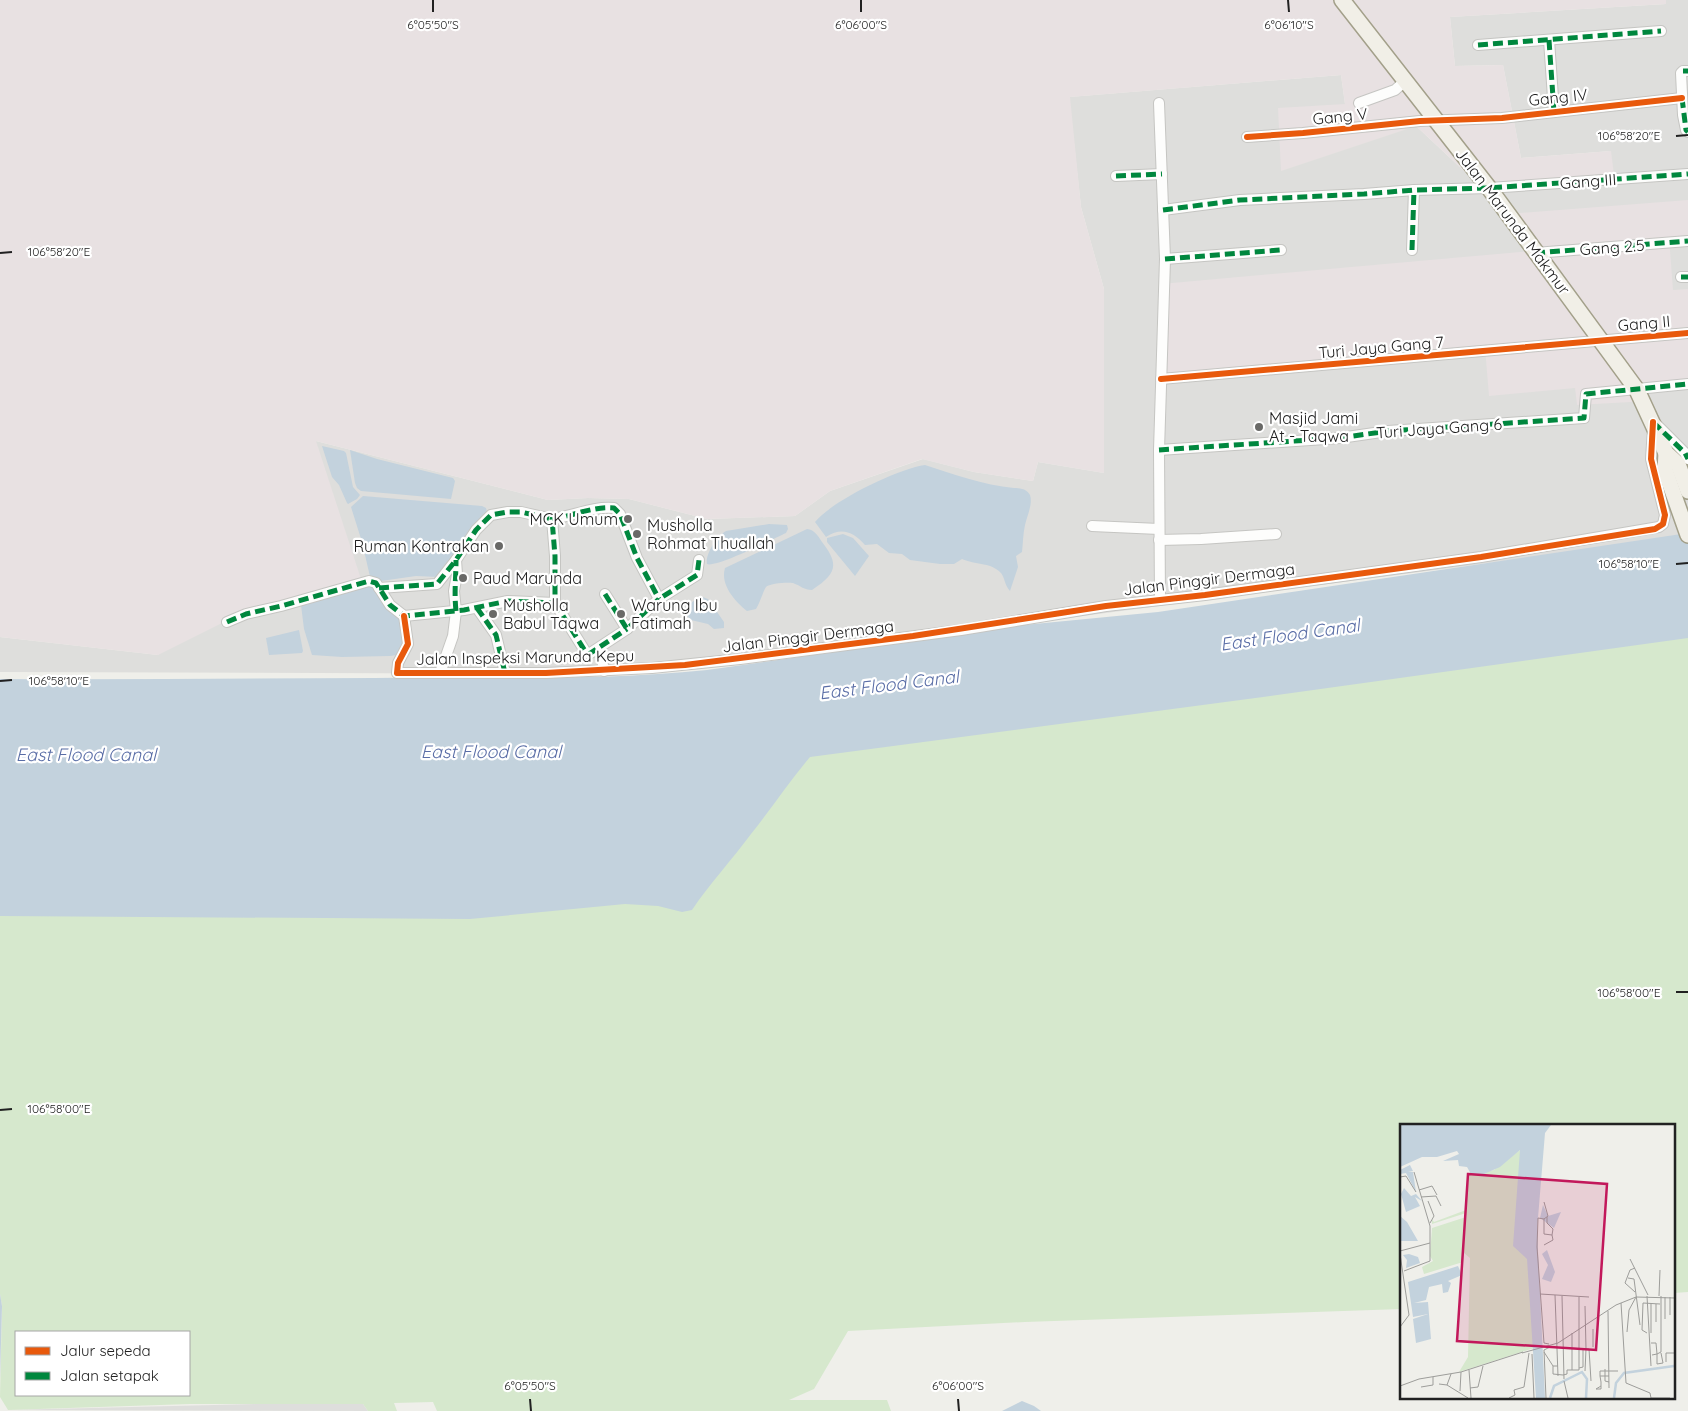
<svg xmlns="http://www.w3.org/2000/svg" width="1688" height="1411" font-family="Quicksand,sans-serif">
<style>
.residential{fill:#dededc}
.industrial{fill:#e8e1e2}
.grass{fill:#d6e8cd;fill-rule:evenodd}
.water{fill:#c3d2dd}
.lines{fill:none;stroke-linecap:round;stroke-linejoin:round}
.street-casing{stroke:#c5c5c2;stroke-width:12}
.primary-casing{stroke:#a3a08a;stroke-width:18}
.street{stroke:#fdfdfc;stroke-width:10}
.primary{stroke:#f1efe7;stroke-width:15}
.quiet{stroke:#00873e;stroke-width:5;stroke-dasharray:10 5;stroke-linecap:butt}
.cycleway-casing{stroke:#fff;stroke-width:9}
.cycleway{stroke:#e8590c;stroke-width:6}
.ticks{fill:none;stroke:#212121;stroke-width:2}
.poi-dot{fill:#696967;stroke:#fff;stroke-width:2}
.labels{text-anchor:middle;stroke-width:4.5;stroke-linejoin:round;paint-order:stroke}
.street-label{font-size:16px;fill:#212121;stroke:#fff}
.poi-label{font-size:16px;fill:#212121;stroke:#fff;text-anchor:start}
.water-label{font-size:18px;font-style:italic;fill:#596da6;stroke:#fff}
.inset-river{fill:none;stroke:#c3d2dd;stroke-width:2.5}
.inset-road{fill:none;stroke:#9d9d9a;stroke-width:1}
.view{fill:#c2185b;fill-opacity:0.15;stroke:#c2185b;stroke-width:2.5}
.inset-edge{fill:none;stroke:#212121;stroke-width:2.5}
.ticks-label{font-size:12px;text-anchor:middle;fill:#212121;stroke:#fff;stroke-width:4.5;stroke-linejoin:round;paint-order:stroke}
</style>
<rect width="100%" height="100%" fill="#efefea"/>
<g class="residential">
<path d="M1666 0H1688V537L738 661 614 674 0 672V637L158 655 316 441 548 500 588 498 629 499 707 519 795 516 830 491 923 459 974 472 1033 481 1038 462 1104 473V289L1081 207 1069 97 1341 75 1345 104 1416 126 1479 185 1611 151 1521 158 1503 65 1455 66 1450 17 1666 4Z"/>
<path d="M300 1403 363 1404 368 1411 8 1410Z"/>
</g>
<g class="industrial">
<path d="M0 0H1666V4L1450 17 1455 66 1503 65 1521 158 1611 151 1614 175 1479 185 1416 126 1281 171 1278 108 1345 104 1341 75 1070 97 1081 207 1104 289V473L1038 462 1033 481 974 472 922 459 830 491 795 516 707 519 629 499 588 498 548 500 316 441 361 579 240 614 158 655 0 637Z"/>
<path d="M1688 200V236L1669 237 1673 290 1688 289V382L1642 387 1649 401 1577 405 1575 388 1489 396 1485 348 1156 375 1161 284 1531 251 1507 214Z"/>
</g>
<path class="grass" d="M1688 631V1292L1674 1293V1125H1402V1309L1025 1322 848 1331 814 1389 789 1400H887L891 1411H437L433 1402 394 1403 397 1411H368L363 1404H190L8 1410 0 1397 2 1306 0 1294V910L804 753ZM16 1332H189V1395H16Z"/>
<g class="water">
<path d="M322 446 344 451 346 453 353 487 360 495 357 499 348 504 347 503 339 485 332 477Z"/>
<path d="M350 450 377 459 453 478 455 481 451 499 361 491 357 488 355 483Z"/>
<path d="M925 465C953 474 983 485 1014 488 1020 488 1027 489 1030 495 1033 504 1027 516 1025 525 1023 534 1023 543 1022 552L1016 556 1018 567 1010 591C1004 584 1005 578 1001 573 991 562 975 565 962 559L954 564H940L910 560 902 554 889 553 877 544 865 545C853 531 841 527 826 537L815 522C832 501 897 469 925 465Z"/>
<path d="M363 496 482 506 486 508 487 512 485 516 438 577 416 576 374 582 371 581 362 542 351 507Z"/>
<path d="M769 524 787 525 788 529 786 533C773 539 716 568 707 564 705 554 717 536 726 531Z"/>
<path d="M807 529C815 530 818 536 822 542 840 565 836 574 812 590 804 590 801 586 793 583 789 582 769 583 766 587 764 589 760 603 756 609L747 611C734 601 720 584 725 568Z"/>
<path d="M1688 533V638L1263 697 810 757C789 782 771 809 751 834 732 860 710 883 692 910L682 912 658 906 625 904 470 919 0 916V679C125 680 250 678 375 678 486 677 597 681 707 670L1024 625 1158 612Z"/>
<path d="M843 534 853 538 869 556 855 576 827 542V538Z"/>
<path d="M369 582 401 616 406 644 397 655 390 656 342 657 312 655 304 629 301 605Z"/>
<path d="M700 596 708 599 724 622V628L714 629 708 624 691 620 682 610Z"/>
<path d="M299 630 303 651 302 653 269 655 266 638Z"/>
<path d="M0 1294 2 1306 0 1378Z"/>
<path d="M1022 1401 1034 1406 1041 1411H1002Z"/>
</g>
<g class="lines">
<g class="street-casing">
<g id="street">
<path d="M1549 40 1554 112"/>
<path d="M1478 45 1661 31"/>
<path d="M1688 71H1683L1681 73 1683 115 1686 130 1688 132"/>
<path d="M1159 103 1165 259 1159 450 1160 600"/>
<path d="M1359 103 1395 90 1405 81"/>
<path d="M1247 137 1303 133 1420 121 1502 118 1682 98"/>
<path d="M1116 176 1162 174"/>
<path d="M1163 210 1240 200 1364 194 1414 190 1489 188 1688 174"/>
<path d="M1412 250 1414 190"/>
<path d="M1535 253 1688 241"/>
<path d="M1165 259 1281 250"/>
<path d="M1681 277H1688"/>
<path d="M1161 379 1688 333"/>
<path d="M1656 424 1685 453 1688 459"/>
<path d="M1159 450 1340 438 1388 431 1584 418 1586 394 1688 384"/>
<path d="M1092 526 1159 529"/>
<path d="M1159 540 1201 539 1276 534"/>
<path d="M379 588 437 584 456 560 476 530 491 515 508 512H521L552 519"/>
<path d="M605 594 627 629 659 599 697 575 699 560"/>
<path d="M555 603 585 651 589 654 627 629"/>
<path d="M477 608 496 635 505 673"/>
<path d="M404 616 408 644 398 663 397 673H546L652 668 740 659 961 630 1106 606 1205 595 1481 557 1659 527 1663 524 1665 515 1651 459 1653 428"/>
<path d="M227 622 246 614 281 606 369 581 376 583 390 605 404 616 464 610 508 601 555 603V556L552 519C573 516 593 506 614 508L620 514 637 558 659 599"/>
<path d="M600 648 604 671"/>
<path d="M440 673 453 636 456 611 454 591 457 574 456 560"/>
</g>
</g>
<g class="primary-casing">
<g id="primary">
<path d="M1342 0 1489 188 1637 390 1666 453 1678 464 1688 491"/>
<path d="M1666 453 1665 470 1688 535"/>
</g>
</g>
<use href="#street" class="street"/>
<use href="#primary" class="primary"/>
<g class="quiet">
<path d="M1549 40 1554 112"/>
<path d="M1478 45 1661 31"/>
<path d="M1683 71H1688"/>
<path d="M1682 98 1686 130 1688 132"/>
<path d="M1116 176 1162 174"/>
<path d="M1163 210 1240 200 1364 194 1414 190 1489 188 1688 174"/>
<path d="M1412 250 1414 190"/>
<path d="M1535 253 1688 241"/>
<path d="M1165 259 1281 250"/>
<path d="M1681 277H1688"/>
<path d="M1653 422 1685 453 1688 459"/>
<path d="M1159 450 1340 438 1388 431 1584 418 1586 394 1688 384"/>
<path d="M379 588 437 584 456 560 476 530 491 515 508 512H521L552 519"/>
<path d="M605 594 627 629 659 599 697 575 699 560"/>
<path d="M555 603 585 651 589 654 627 629"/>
<path d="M477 608 496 635 505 673"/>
<path d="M456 611C454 593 456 577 456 560"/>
<path d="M227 622 246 614 281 606 369 581 376 583 390 605 404 616 464 610 508 601 555 603V556L552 519C573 516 593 506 614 508L620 514 637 558 659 599"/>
</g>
<g class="cycleway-casing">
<g id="cycleway">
<path d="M1247 137 1303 133 1420 121 1502 118 1682 98"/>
<path d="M1161 379 1688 333"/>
<path d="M404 616 408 644 398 663 397 673H546L685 665 913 636 1106 606 1205 595 1481 557 1655 529 1663 524 1665 515 1651 459 1653 422"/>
</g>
</g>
<use href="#cycleway" class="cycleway"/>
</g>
<path class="ticks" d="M433 0V12M861 0V12M1288 0 1289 12M1676 136 1688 135M0 253 12 252M1676 564 1688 563M0 681 12 680M1676 992H1688M0 1110 12 1109M530 1399 531 1411M958 1399 959 1411"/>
<g class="poi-dot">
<circle cx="1259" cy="427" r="5"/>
<circle cx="628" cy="519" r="5"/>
<circle cx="637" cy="534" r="5"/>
<circle cx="499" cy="546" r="5"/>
<circle cx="463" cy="578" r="5"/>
<circle cx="493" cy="614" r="5"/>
<circle cx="621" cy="614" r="5"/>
</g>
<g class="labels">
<g class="street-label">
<text transform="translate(1558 97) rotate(-6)" y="6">Gang IV</text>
<text transform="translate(1340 116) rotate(-6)" y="6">Gang V</text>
<text transform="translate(1588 181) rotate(-4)" y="6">Gang III</text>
<text transform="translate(1513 221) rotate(53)" y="6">Jalan Marunda Makmur</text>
<text transform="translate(1612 247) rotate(-4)" y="6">Gang 2.5</text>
<text transform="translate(1644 323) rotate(-5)" y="6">Gang II</text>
<text transform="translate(1381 347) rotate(-5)" y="6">Turi Jaya Gang 7</text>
<text transform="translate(1439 428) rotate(-4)" y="6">Turi Jaya Gang 6</text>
<text transform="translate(1209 579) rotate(-7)" y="6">Jalan Pinggir Dermaga</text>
<text transform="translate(808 636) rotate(-7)" y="6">Jalan Pinggir Dermaga</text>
<text transform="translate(525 657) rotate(-1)" y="6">Jalan Inspeksi Marunda Kepu</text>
</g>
<g class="poi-label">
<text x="1269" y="424">Masjid Jami<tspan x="1269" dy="18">At - Taqwa</tspan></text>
<text x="618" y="525" text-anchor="end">MCK Umum</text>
<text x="647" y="531">Musholla<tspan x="647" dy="18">Rohmat Thuallah</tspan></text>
<text x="489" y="552" text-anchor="end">Ruman Kontrakan</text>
<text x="473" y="584">Paud Marunda</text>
<text x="503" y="611">Musholla<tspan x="503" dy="18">Babul Taqwa</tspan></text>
<text x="631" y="611">Warung Ibu<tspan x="631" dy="18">Fatimah</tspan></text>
</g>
<g class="water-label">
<text transform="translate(1290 635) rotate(-8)" y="6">East Flood Canal</text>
<text transform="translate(889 685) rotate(-7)" y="6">East Flood Canal</text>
<text x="491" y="758">East Flood Canal</text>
<text x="86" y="761">East Flood Canal</text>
</g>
</g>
<g transform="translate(1400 1124)">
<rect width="275" height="275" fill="#efefea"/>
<path d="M120 26 134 224 59 248 68 233 70 134 64 129 63 138 24 150 22 143 33 137 30 132 32 104 66 93V89L32 100V95L34 98 66 86 68 51 94 46Z" fill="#d6e8cd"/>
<path d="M0 1H151L145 9 137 106 145 274H136L127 135 113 122 120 26 100 43 84 50H71L67 43 59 42 58 36 43 37 59 30 57 27 37 33H22L0 43ZM10 41 13 47 8 48H13L16 68 6 49 0 50V46ZM4 64 11 72 16 70 22 77 15 73 20 82 6 88 1 70ZM143 81 148 92 161 88 154 104 140 94ZM0 92 7 98 18 117H0ZM147 126 155 148 151 158 142 155 148 141 142 130ZM9 130 18 133 20 139 6 144 7 136 3 131ZM58 142 62 151 48 157 51 159 48 168 43 169 42 160 29 163 26 176 14 179 28 178 31 215 16 219 13 195 28 190 13 193 8 158Z" fill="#c3d2dd"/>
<path class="inset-river" d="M150 274 154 262 182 248 187 255 186 274M214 274 216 259 224 249 274 242"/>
<path class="inset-road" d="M0 53 6 52 16 68M19 66 32 62 37 71M21 73 36 72 41 82M28 77 34 92 30 99M147 93V99L153 105 152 111M144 95 138 94 137 123 144 219 149 220M144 121 153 116 152 111 144 110V95L148 92 144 78M0 127 30 119M0 130 9 191 0 203M230 135 248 171M235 144 230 146 225 159 235 168M4 147 30 137V102L14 48M228 154 234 155 240 201M140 170 189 173M155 171 158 252M162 172 164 255M247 172 251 242M259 172 260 146M221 179 226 259 250 269 251 274M251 179V209M256 180V198M185 182 186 225M208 187 209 264M270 191V173M265 195V173M193 205V223M227 208 229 186 236 173M172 209V246M247 209 242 206 243 179 260 180M251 219H256L257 230M186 225H189L191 257M144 228 153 242M122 229 158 219 216 181 236 173 275 174M132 230 134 274M257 230 261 228V172M252 231 257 230V240L263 239 261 229M266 238V229H275M158 242H153V250L163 251M179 244 183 243V225H186M205 245V257L209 258M69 246 71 274M185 247 186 225M163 251 167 250V246H179V173M200 252V247H218M164 257 168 274M39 260 47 261 51 250M47 261 68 274M0 262 19 255 61 248 123 228M201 262 196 265H201V258L200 252H209M21 263 33 261V253M70 264 78 263 83 242M60 267 61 248M109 274 115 271 114 266 124 263 129 229M146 274 144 226 150 223M251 274H270"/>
<path class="view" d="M68 50 207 60 196 226 57 217Z"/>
<rect width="275" height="275" class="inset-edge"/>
</g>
<g class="ticks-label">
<text x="433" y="29">6°05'50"S</text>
<text x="861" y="29">6°06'00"S</text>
<text x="1289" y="29">6°06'10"S</text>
<text x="1629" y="140">106°58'20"E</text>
<text x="59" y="256">106°58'20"E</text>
<text x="1629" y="568">106°58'10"E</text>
<text x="59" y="685">106°58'10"E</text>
<text x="1629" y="997">106°58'00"E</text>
<text x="59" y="1113">106°58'00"E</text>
<text x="530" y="1390">6°05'50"S</text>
<text x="958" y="1390">6°06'00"S</text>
</g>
<rect x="15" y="1331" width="175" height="65" fill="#ffffff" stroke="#a6a6a6"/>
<rect x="25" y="1347" width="25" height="8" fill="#e8590c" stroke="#a6a6a6"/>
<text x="60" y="1356" font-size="15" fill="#212121">Jalur sepeda</text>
<rect x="25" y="1372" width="25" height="8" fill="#00873e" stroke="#a6a6a6"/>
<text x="60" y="1381" font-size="15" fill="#212121">Jalan setapak</text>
</svg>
